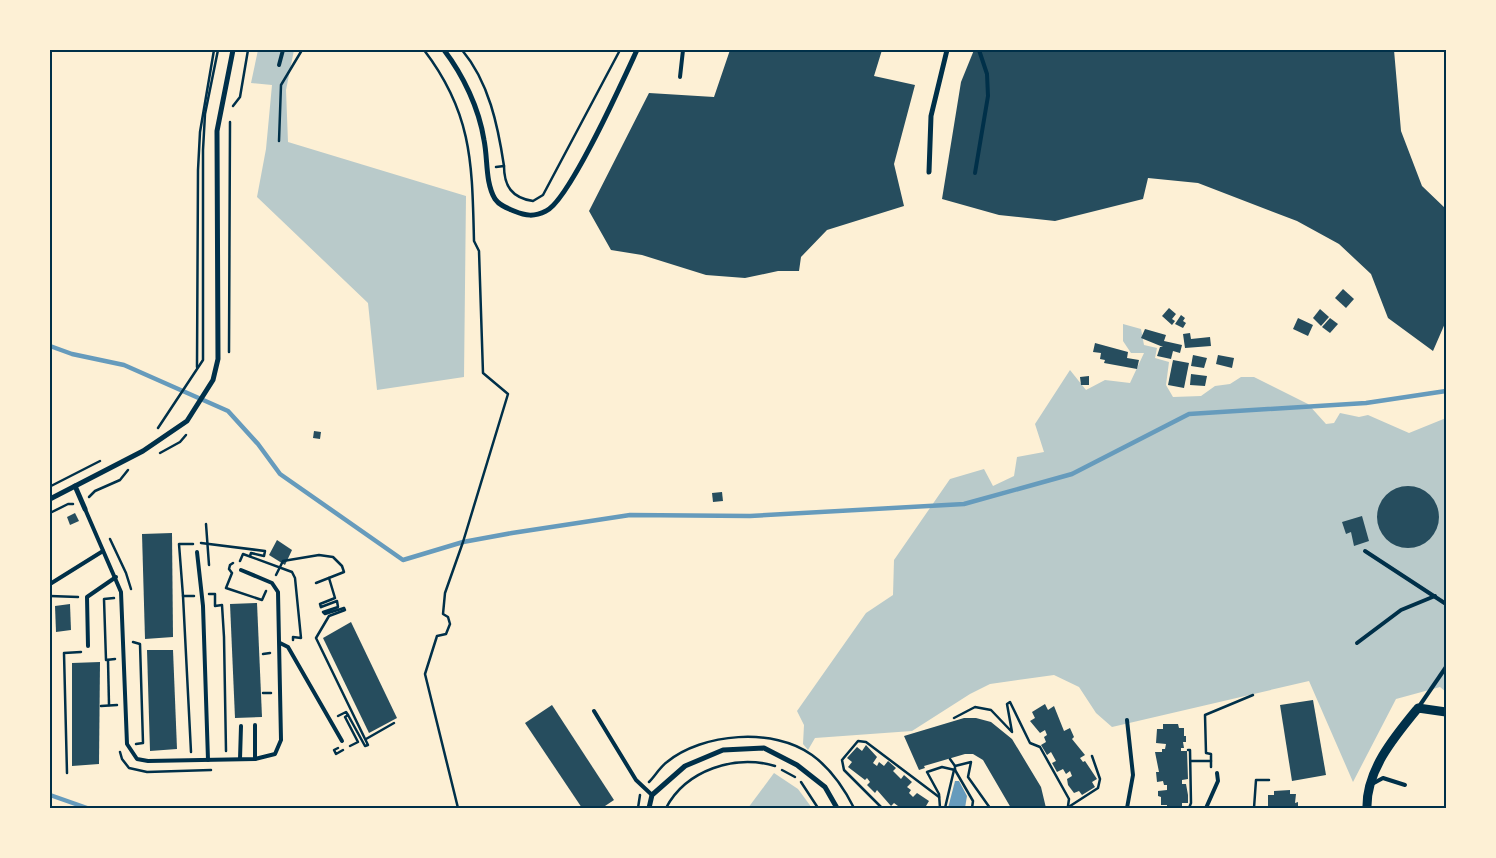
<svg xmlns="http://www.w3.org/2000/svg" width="1496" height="858" font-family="'Source Sans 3',sans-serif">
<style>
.green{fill:#b9caca}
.water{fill:#669bbc}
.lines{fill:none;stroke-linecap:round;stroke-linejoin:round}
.stream{stroke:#669bbc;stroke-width:4.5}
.building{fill:#264d5e}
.path{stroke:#003049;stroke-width:2.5}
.service{stroke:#003049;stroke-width:4}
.minor{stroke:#003049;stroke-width:5}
.tertiary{stroke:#003049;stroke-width:9}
.neatline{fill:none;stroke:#003049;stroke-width:2}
</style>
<rect width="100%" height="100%" fill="#fdf0d5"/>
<g class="green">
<path d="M258 50H294L286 90 288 142 466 196 464 377 377 390 368 303 257 197 266 149 272 85 251 83Z"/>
<path d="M1123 324 1141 329 1144 345 1157 348 1155 358 1169 362 1166 385 1173 397 1201 396 1215 386 1230 384 1241 377H1254L1308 404 1326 424 1334 423 1340 413 1359 417 1368 415 1409 433 1446 418V692L1440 687 1396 699 1353 782 1309 681 1112 727 1096 713 1079 687 1054 675 990 684 970 694 912 731 815 738 808 750 803 744 804 725 797 711 866 613 893 595 894 560 950 479 984 469 993 486 1014 476 1017 457 1044 452 1035 424 1070 370 1086 390 1105 380 1130 383 1144 353H1131L1123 341Z"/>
<path d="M774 773 798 789 812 808H748Z"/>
</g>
<path class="water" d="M955 781H959L967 796 965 808H948Z"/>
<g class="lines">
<g class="stream">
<path d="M50 346 72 354 124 365 228 411 258 444 280 474 403 560 463 542 512 533 630 515 750 516 964 504 1072 474 1189 414 1366 403 1446 391"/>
<path d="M50 795 87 808"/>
</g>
</g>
<g class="building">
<path d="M730 50H882L874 76 915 85 894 164 904 206 827 230 801 257 799 271H778L745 278 706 275 642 255 611 250 589 211 649 93 714 97Z"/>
<path d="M974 50H1394L1401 131 1422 186 1446 209V321L1433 351 1388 318 1371 274 1339 244 1297 221 1198 183 1148 178 1143 199 1055 221 999 215 942 199 961 82Z"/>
<path d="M1343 289 1354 299 1346 308 1335 298Z"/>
<path d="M1169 308 1176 314 1172 319 1175 321 1172 325 1162 316Z"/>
<path d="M1320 309 1329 317 1321 326 1313 318Z"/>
<path d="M1181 315 1185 318 1183 321 1186 323 1183 328 1175 324Z"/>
<path d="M1298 318 1313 325 1308 336 1293 329Z"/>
<path d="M1330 318 1338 324 1330 333 1322 327Z"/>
<path d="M1145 329 1166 335 1164 341 1182 345 1180 353 1173 351 1171 359 1157 356 1160 347H1163L1141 338Z"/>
<path d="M1190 333 1191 339 1210 337 1211 346 1185 348 1183 334Z"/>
<path d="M1095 343 1128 352 1127 358 1139 360 1137 369 1104 363 1105 360 1100 359 1101 353 1093 352Z"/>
<path d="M1193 355 1207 358 1204 368 1191 366Z"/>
<path d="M1218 355 1234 358 1232 368 1216 364Z"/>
<path d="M1173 360 1189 363 1184 388 1168 385Z"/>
<path d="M1191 374 1207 376 1205 386 1190 385Z"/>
<path d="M1089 376V385H1081L1080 377Z"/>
<path d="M314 431 321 432 320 439 313 438Z"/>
<circle cx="1408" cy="517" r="31"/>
<path d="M722 492 723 501 713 502 712 493Z"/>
<path d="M75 513 79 521 70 525 67 517Z"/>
<path d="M1362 516 1369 541 1354 546 1351 532 1346 534 1342 522Z"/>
<path d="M172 533 173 637 145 639 142 534Z"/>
<path d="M277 540 292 550 285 565 269 555Z"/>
<path d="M257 603 262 717 235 718 230 604Z"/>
<path d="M70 604 71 630 56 632 55 606Z"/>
<path d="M351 622 397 718 369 733 323 638Z"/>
<path d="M147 650H173L177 749 150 751Z"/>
<path d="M100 662 99 764 72 766V663Z"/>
<path d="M1313 700 1326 775 1292 781 1280 705Z"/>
<path d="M1045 704 1048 710 1054 706 1064 731 1070 728 1074 737 1072 739 1085 755 1080 758 1083 762 1085 761 1097 779 1092 782 1095 787 1082 795 1079 791 1074 793 1068 785 1067 779 1072 776 1070 771 1066 774 1063 769 1057 772 1052 763 1056 761 1051 752 1047 755 1041 745 1046 742 1044 737 1047 735 1045 730 1040 733 1030 721 1035 718 1032 712Z"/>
<path d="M552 705 614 800 602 808H582L525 723Z"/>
<path d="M964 718H976L991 722 1012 739 1041 787 1046 808H1011L983 760 973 754H965L924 766 925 768 919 770 904 736Z"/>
<path d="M1163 724H1178L1179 728H1184V736H1186V742H1183L1184 748H1181V751H1187L1188 779 1182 780V784H1186L1188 795V803H1182V808H1167V805H1161V797L1158 796V791L1167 790V785H1164L1163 781 1157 782 1156 772H1159L1155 752H1162V749H1165L1166 744 1156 743 1157 729H1163Z"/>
<path d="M866 745 877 757 873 763 877 766 879 762 884 766 888 761 896 768 893 771 901 779 904 775 912 782 907 787 911 790 909 793 913 797 917 793 929 801 926 806 928 808H896L898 806 894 803 891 806 877 790 875 793 867 785 870 782 867 778 865 780 848 767 852 762 847 758 857 747 862 751Z"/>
<path d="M1290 790V794H1296L1295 803 1298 802V808H1268V795H1274V791Z"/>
</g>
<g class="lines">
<g class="path">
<path d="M424 50C473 114 472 165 474 241L479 251 483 373 508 394 463 542 445 593 443 614 448 617 450 624 446 634 437 636 425 674 458 808"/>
<path d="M462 50C489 82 498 126 504 166"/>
<path d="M233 106 240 97 248 50"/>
<path d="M279 141 281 85 302 50"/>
<path d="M496 167 504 166C504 186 512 198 533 201L543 195 620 50"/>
<path d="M229 352 230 122"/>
<path d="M197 367 198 170 200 132 214 50"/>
<path d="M158 428 203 360V150L205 114 218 50"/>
<path d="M160 453 180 442 186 435"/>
<path d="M51 486 100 461"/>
<path d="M89 497 95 491 120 480 128 470"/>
<path d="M50 513 68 504H73"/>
<path d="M206 524 209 565"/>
<path d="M110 539 126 573 131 589"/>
<path d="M201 543 265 551 264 556 251 553 250 556"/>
<path d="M240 561 243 554 292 572 295 578 301 638 293 637V640"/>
<path d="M233 563 230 565 229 569 232 573 226 588 262 600 266 591"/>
<path d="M276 575 283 561 319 555 333 557 342 566 344 572 316 583"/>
<path d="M209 594H215V606L222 605 224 637 226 751"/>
<path d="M50 596 78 597"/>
<path d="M183 596 179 544H193"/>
<path d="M114 598 104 599 106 660 115 659"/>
<path d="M321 607 337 601 338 607 323 612 325 614 344 608"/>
<path d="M321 607 320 604 335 598 329 578"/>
<path d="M344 608 345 610 329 616 316 638 368 745 365 746 348 715 345 717 358 742 350 746"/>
<path d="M133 642 140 644 143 743 136 744"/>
<path d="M263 654 270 653"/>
<path d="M108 660 109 705"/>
<path d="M263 693H271"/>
<path d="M101 706 117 705"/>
<path d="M338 716 346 712 348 715"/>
<path d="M954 718 975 707 991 710 1012 732 1007 704 1010 702 1030 743 1040 747 1069 799 1068 806"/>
<path d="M366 739 394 723"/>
<path d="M338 748 334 750 336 754 343 750"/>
<path d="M1188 750H1190L1191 803 1189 808"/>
<path d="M120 752 122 759 129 768 147 772 211 770"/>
<path d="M191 752 183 596H194"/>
<path d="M950 759 955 766"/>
<path d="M1191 761H1211V767"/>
<path d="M1211 761V754L1206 753 1205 715 1253 695"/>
<path d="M782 770 795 777"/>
<path d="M955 770 973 801 972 808"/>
<path d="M67 773 64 653 81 652"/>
<path d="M649 782C655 776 660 767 667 762 702 733 774 727 812 755 830 768 844 788 854 808"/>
<path d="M801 782 818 808"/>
<path d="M638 808 640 795"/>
<path d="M666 808C686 770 735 754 775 766"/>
<path d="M882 808 844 770 842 760 858 741 866 742 939 797"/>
<path d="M940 808 939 794 927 772 942 767 955 770V766L971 762 968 777 990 808"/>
<path d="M945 808 954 770"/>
<path d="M1067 808 1098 788 1100 779 1092 756"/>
<path d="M1254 808 1256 780H1269"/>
</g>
<g class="service">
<path d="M279 65 283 50"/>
<path d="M680 77 683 50"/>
<path d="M975 173 988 96 987 74 979 50"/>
<path d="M85 509 121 592 127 744 137 759 148 761 255 759 275 754 281 740 278 592 272 583 241 570"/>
<path d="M1365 551 1446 604"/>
<path d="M197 552 203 606 208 760"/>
<path d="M50 584 103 551"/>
<path d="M280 643 288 647 342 741"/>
<path d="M1357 643 1401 610 1435 596"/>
<path d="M88 646 87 597 116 577"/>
<path d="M1418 708 1446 667"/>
<path d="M594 711 636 780 652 795"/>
<path d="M255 725V759"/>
<path d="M240 759 241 726"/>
<path d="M1372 784 1383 778 1405 785"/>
<path d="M1127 808 1133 775 1127 720"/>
<path d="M1206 808 1218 781 1217 773"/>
</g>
<g class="minor">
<path d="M444 50C463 75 479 108 484 140 488 159 485 182 495 199 500 206 507 208 514 211 526 216 534 217 546 211 569 201 624 78 637 50"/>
<path d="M929 172 931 116 947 50"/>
<path d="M75 486 85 509"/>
<path d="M50 499 143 451 187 421 213 380 218 359 217 131 233 50"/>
<path d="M649 808 652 795 685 766 723 750 764 748 797 765 825 787 837 808"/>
</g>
<path class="tertiary" d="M1367 808C1366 770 1395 736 1418 708L1446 712"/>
</g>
<rect width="1496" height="858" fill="none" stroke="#fdf0d5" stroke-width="102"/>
<rect x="51" y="51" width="1394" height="756" class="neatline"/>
</svg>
